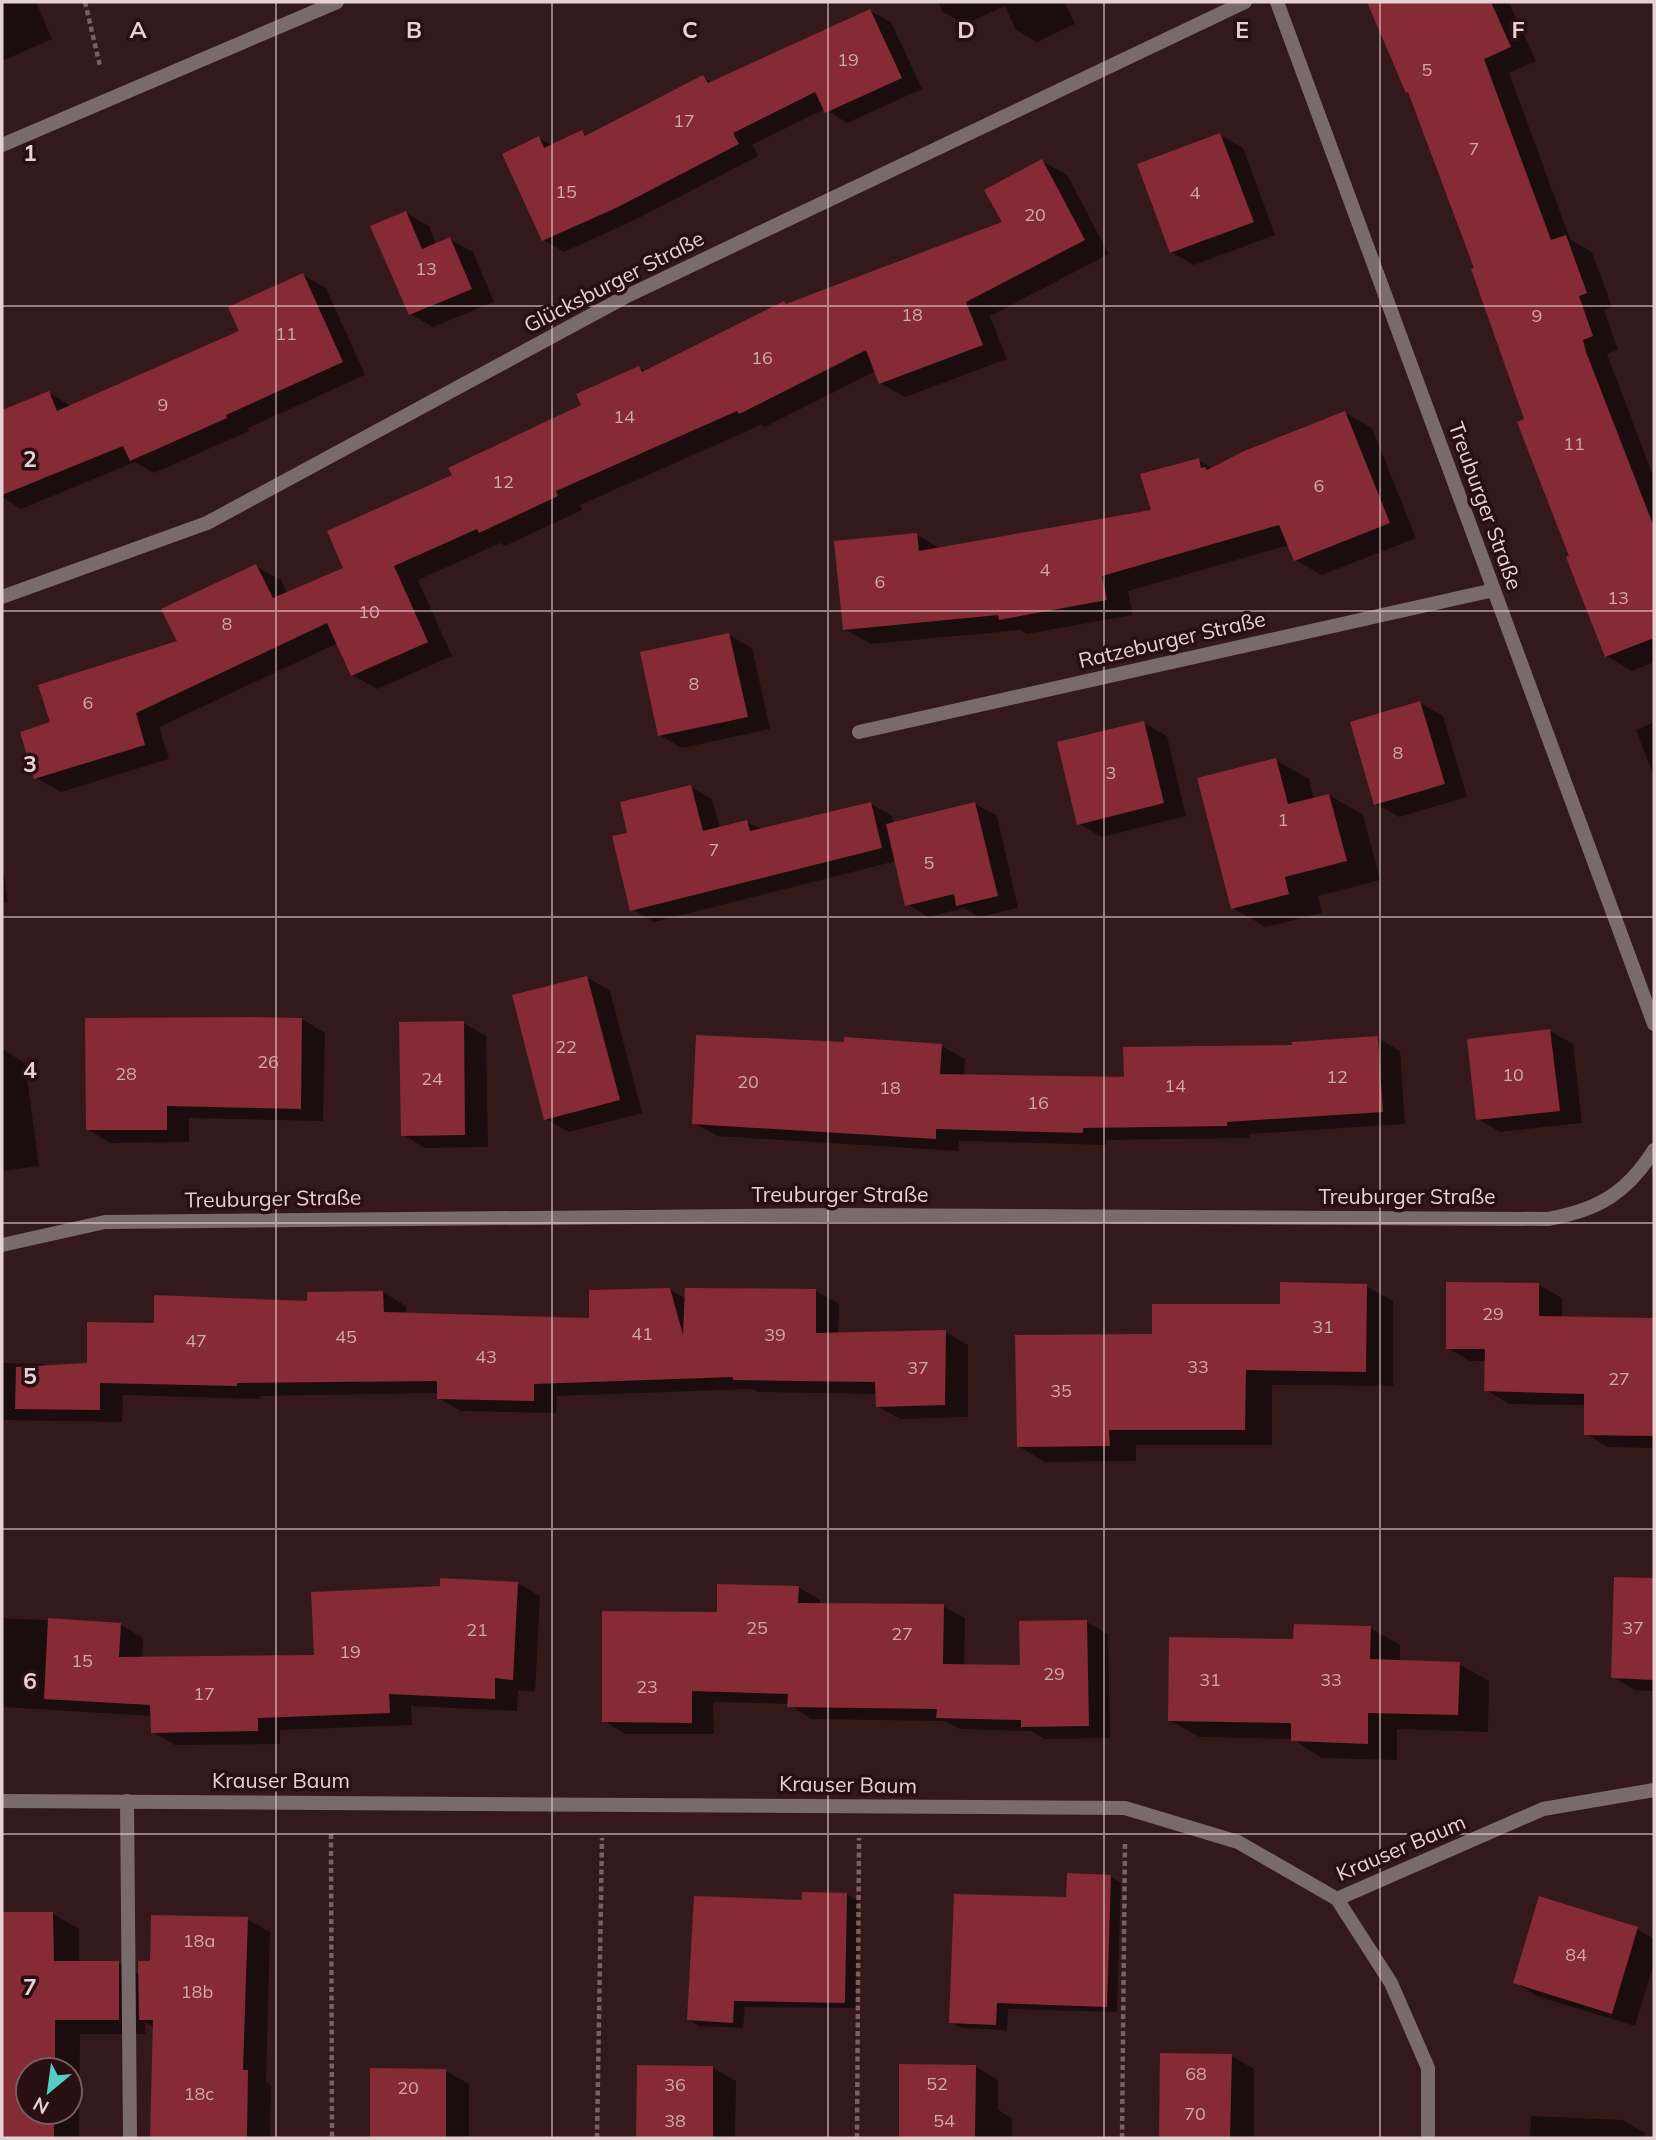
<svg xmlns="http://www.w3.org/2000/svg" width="1656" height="2140" font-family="Mulish,sans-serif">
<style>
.shadow{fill:#0007;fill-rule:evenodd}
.building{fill:#862b35}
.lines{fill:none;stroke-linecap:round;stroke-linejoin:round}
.path{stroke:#796061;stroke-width:4.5;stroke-dasharray:5 3.5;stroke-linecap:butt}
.service{stroke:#7a6b6b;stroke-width:14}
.minor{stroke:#7a6b6b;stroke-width:14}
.tertiary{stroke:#7a6b6b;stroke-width:14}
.grid{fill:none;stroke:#e6d2d2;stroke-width:2;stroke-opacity:0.55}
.labels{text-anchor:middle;stroke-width:7;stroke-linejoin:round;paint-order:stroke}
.number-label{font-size:18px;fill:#cea8ab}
.street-label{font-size:21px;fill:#e6d2d2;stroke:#290f11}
.grid-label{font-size:23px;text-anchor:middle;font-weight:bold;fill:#e6d2d2;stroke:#290f11;stroke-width:7;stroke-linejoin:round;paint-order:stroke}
</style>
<rect width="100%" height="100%" fill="#34191a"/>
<g class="shadow">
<path d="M2 2H36L52 39 2 61Z"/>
<path d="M938 2H1064L1075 24 1037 42 1016 30 1005 6 965 24 943 12Z"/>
<path d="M1368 2H1509L1536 61 1509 73 1570 239 1592 252 1612 307 1604 310 1618 350 1607 354 1654 478V662L1632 671 1606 656 1476 269 1411 94 1407 92Z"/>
<path d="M870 11 891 22 922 89 847 123 825 109 752 145 758 156 639 218 564 252 544 240 539 138 553 146 582 132 589 136 703 77 713 83Z"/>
<path d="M1220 135 1243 148 1275 235 1194 265 1171 252Z"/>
<path d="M1042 161 1067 175 1109 254 990 316 1007 359 905 397 880 383 876 371 765 427 761 425 580 505 582 510 505 546 500 543 418 580 452 656 377 689 352 675 338 643 159 727 169 759 61 792 36 778 52 723 179 642 256 566 281 580 287 594 345 568 454 476 583 406 639 368 647 372 788 305 1004 223Z"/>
<path d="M406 213 429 226 436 245 450 239 473 252 494 302 433 327 410 314Z"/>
<path d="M303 275 326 288 365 375 248 428 249 431 154 473 135 462 21 509 2 497V412L49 393 71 406 241 332Z"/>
<path d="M1345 413 1372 428 1416 538 1322 575 1295 560 1289 545 1128 591 1133 615 1027 634 1020 630 871 644 844 629 917 535 941 549 1153 512 1198 460 1213 469Z"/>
<path d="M729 635 752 648 770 729 682 748 659 735Z"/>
<path d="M1420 703 1443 716 1467 797 1399 817 1376 804Z"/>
<path d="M1654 722V776L1636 730Z"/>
<path d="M1144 723 1167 736 1186 816 1102 837 1079 824Z"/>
<path d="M1276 760 1309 779 1314 799 1329 795 1363 815 1380 880 1318 896 1322 913 1266 927 1232 908Z"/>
<path d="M691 787 712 799 720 828 747 822 762 830 871 804 892 816 894 824 975 804 997 816 1018 908 979 917 964 908 928 917 907 904 896 861 654 922 632 909 630 834Z"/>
<path d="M2 860 8 902 2 903Z"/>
<path d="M587 977 610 991 642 1113 569 1132 546 1119Z"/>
<path d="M302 1019 325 1033 323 1121 189 1118V1142L110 1143 87 1129Z"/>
<path d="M464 1023 486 1036 488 1147 425 1148 403 1135Z"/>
<path d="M1550 1031 1573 1044 1582 1123 1500 1132 1478 1119Z"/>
<path d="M1378 1038 1400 1051 1405 1124 1249 1134V1138L1106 1140V1145L959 1141 958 1151 717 1136 694 1123 845 1044 846 1039 942 1046 965 1059 964 1076 1126 1079 1294 1046Z"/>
<path d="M2 1049 25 1063 39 1166 2 1171Z"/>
<path d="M1539 1285 1562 1298V1318L1654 1319V1448L1608 1447 1586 1434V1405L1509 1404 1486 1390V1361H1470L1447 1348Z"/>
<path d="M1366 1286 1393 1301V1386L1272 1385V1445H1136V1461L1045 1462 1018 1446 1153 1335Z"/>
<path d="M670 1289 686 1299 816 1291 839 1304 838 1334 945 1332 968 1345V1417L900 1419 877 1406V1394L758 1392 752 1389 557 1396 556 1413 461 1411 438 1398 439 1393 260 1396 259 1399 123 1395 122 1422 2 1420V1363L44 1364 49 1367 89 1364 155 1325 383 1292 406 1306V1315L591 1320Z"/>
<path d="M1616 1578 1654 1580V1691L1635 1690 1613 1677Z"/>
<path d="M517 1583 540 1596 535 1692 518 1690 517 1711 411 1706 412 1725 280 1730V1744L175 1745 152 1732V1716L2 1707V1618L120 1624 143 1638 142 1659 315 1657Z"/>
<path d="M798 1587 820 1600V1605L943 1606 965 1618 964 1666 1022 1667 1087 1622 1108 1634 1110 1738 1044 1739 1031 1731 960 1729 944 1721 811 1719 789 1704 713 1702 714 1734H625L604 1721 718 1614Z"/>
<path d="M1370 1628 1400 1645V1661L1459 1664 1489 1681 1488 1732 1397 1729V1760L1322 1758 1292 1739 1199 1737 1169 1720 1295 1641Z"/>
<path d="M1110 1876 1121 1883 1117 2012 1008 2009 1007 2030 962 2028 951 2022 1067 1899Z"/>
<path d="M847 1894 858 1901 856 2008 745 2007 743 2028 699 2026 688 2019 804 1902Z"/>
<path d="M1540 1899 1638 1929 1654 1939V1963L1635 2026 1537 1996 1515 1982Z"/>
<path d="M2 1913 53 1914 79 1929V1963H118L140 1975 151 1963 247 1919 270 1932 266 2082 271 2085 270 2138H152L154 2027 145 2022V2034H80L79 2138H2ZM28 2070H70V2112H28Z"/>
<path d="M1162 2055 1231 2056 1254 2069V2138H1161Z"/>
<path d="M901 2066H975L998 2080V2110L1012 2118V2138H900Z"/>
<path d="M638 2067 713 2068 736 2081 735 2138H638Z"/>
<path d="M372 2070 446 2071 469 2084V2138H372Z"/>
<path d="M1531 2116 1622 2120 1645 2133 1644 2138H1530Z"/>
</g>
<g class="building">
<path d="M1367 2H1491L1511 47 1484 59 1551 240 1566 235 1587 293 1579 296 1593 336 1583 340 1586 352 1654 527V638L1605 657 1566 557 1569 556 1517 422 1524 419 1471 269 1474 268 1408 92 1406 93Z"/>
<path d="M870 9 902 78 825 113 815 92 733 133 739 144 618 207 542 241 502 154 539 136 544 148 582 130 585 136 703 75 708 83Z"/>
<path d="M1220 133 1254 222 1170 253 1137 164Z"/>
<path d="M1042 159 1085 240 966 302 983 345 879 384 866 350 739 414 737 411 556 491 558 496 479 533 477 529 394 566 428 642 351 676 327 623 136 713 145 745 34 779 20 732 50 722 38 685 177 641 161 609 256 564 273 598 343 568 327 531 452 475 448 468 581 405 576 394 639 366 642 372 784 301 786 304 1002 222 984 190Z"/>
<path d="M406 211 422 249 450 237 472 289 409 315 370 226Z"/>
<path d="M303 273 343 362 226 415 227 418 130 461 123 446 2 495V410L49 391 57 411 239 331 228 307Z"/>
<path d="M1345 411 1390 523 1294 561 1279 525 1102 576 1107 600 999 620 998 615 843 630 834 541 917 533 919 551 1151 510 1140 474 1199 458 1201 468 1205 467 1207 470 1244 451Z"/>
<path d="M729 633 748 717 658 736 640 652Z"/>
<path d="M1420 701 1445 784 1374 805 1350 722Z"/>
<path d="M1144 721 1164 803 1077 825 1057 742Z"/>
<path d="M1276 758 1288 804 1329 794 1347 861 1285 877 1289 894 1231 909 1197 778Z"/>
<path d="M691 785 703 831 747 820 750 831 871 802 882 848 630 911 612 836 627 833 620 802Z"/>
<path d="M975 802 998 896 956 906 954 894 905 906 886 824Z"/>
<path d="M587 976 620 1100 544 1120 512 995Z"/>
<path d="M254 1017 302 1018 301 1109 167 1106V1130H86L85 1018Z"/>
<path d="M464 1021 465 1135 401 1136 399 1022Z"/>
<path d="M1550 1029 1560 1111 1476 1120 1467 1039Z"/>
<path d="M696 1035 844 1042V1037L942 1044 940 1074 1124 1077 1123 1047 1292 1045V1042L1378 1036 1383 1112 1227 1122V1126L1083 1128V1133L936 1129V1139L692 1124Z"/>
<path d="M1280 1282 1367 1284 1366 1372 1246 1370 1245 1430H1109L1110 1446 1017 1447 1015 1335 1152 1334V1304H1280Z"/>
<path d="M1446 1282 1539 1283V1316L1654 1318V1436L1584 1435V1394L1484 1391 1485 1349H1446Z"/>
<path d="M670 1288 683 1335 685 1288 816 1289V1333L946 1330 945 1405 876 1407 875 1382 733 1380V1377L534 1384V1401L437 1399V1381L237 1383V1386L100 1383V1410L15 1409 16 1367 87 1363V1322L154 1323V1295L307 1301V1292L383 1291 384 1312 589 1318V1290Z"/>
<path d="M1614 1577 1654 1578V1680L1611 1678Z"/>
<path d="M440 1578 518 1582 513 1680 495 1678V1699L389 1694 390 1713 258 1718V1731L151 1733 150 1705 44 1699 48 1618 121 1623 119 1657 314 1655 311 1592 440 1586Z"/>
<path d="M717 1584 799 1586 798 1603 944 1604 943 1664 1020 1665 1019 1621 1087 1620 1089 1726 1021 1727V1720L936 1718 937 1709 787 1707 788 1694 692 1691V1723L602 1722V1611L717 1612Z"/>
<path d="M1294 1624 1371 1626 1370 1659 1460 1662 1458 1715 1368 1713V1744L1291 1741V1723L1168 1721 1169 1637 1293 1639Z"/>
<path d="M1067 1873 1111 1875 1107 2007 997 2003 996 2025 949 2023 954 1894 1066 1897Z"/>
<path d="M802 1892 847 1893 845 2003 734 2001 733 2023 687 2020 694 1896 802 1900Z"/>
<path d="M1539 1896 1638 1927 1612 2014 1513 1983Z"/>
<path d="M2 1912H53L54 1961H119V2020H55V2070H28V2112H54V2138H2Z"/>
<path d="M151 1915 248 1917 243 2070H248L247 2138H150L153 2020H139L138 1961H150Z"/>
<path d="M1160 2053 1232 2054 1230 2138H1159Z"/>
<path d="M899 2064 976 2065 975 2138H899Z"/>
<path d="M637 2065 713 2066V2138H636Z"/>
<path d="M370 2068 446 2069V2138H370Z"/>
</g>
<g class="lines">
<g class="path">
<path d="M85 2 100 66"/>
<path d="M331 1834 332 2138"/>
<path d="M597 2138 602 1838"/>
<path d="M857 2138 859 1838"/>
<path d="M1122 2138 1125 1842"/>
</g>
<path class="service" d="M127 1801 130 2138"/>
<g class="minor">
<path d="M1277 2 1654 1024"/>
<path d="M2 597 207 523 625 297 1245 2"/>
<path d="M859 732 1494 590"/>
<path d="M2 1245 105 1222 834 1215 1548 1219C1598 1210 1627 1193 1654 1150"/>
<path d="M2 1801 1125 1808 1238 1842 1337 1899 1391 1983 1428 2068V2138"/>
<path d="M1337 1899 1543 1809 1654 1790"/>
</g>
<path class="tertiary" d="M2 145 337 2"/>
</g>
<path class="grid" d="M276 2V2138M552 2V2138M828 2V2138M1104 2V2138M1380 2V2138M2 306H1654M2 611H1654M2 917H1654M2 1223H1654M2 1529H1654M2 1834H1654"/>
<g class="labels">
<g class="number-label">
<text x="848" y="66">19</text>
<text x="1427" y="76">5</text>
<text x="684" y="127">17</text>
<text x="1474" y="155">7</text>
<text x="566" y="198">15</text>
<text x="1195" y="199">4</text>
<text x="1035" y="221">20</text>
<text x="426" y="275">13</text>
<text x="912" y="321">18</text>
<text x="1537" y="322">9</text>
<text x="286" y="340">11</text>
<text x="762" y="364">16</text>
<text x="163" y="411">9</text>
<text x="624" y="423">14</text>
<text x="1574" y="450">11</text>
<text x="503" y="488">12</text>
<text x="1319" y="492">6</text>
<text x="1045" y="576">4</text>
<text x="880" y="588">6</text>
<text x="1618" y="604">13</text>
<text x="369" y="618">10</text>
<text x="227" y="630">8</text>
<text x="694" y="690">8</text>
<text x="88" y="709">6</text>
<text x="1398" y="759">8</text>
<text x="1111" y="779">3</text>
<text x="1283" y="826">1</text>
<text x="714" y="856">7</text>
<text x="929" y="869">5</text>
<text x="566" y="1053">22</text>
<text x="268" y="1068">26</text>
<text x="126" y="1080">28</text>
<text x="1513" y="1081">10</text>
<text x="1337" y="1083">12</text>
<text x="432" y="1085">24</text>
<text x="748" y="1088">20</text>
<text x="1175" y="1092">14</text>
<text x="890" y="1094">18</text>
<text x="1038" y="1109">16</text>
<text x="1493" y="1320">29</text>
<text x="1323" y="1333">31</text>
<text x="642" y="1340">41</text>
<text x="775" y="1341">39</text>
<text x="346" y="1343">45</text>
<text x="196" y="1347">47</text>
<text x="486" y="1363">43</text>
<text x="1198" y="1373">33</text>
<text x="918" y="1374">37</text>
<text x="1619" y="1385">27</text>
<text x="1061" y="1397">35</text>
<text x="757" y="1634">25</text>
<text x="1633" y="1634">37</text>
<text x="477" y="1636">21</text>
<text x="902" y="1640">27</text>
<text x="350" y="1658">19</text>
<text x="82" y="1667">15</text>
<text x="1054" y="1680">29</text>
<text x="1210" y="1686">31</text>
<text x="1331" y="1686">33</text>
<text x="647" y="1693">23</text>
<text x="204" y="1700">17</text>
<text x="199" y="1947">18a</text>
<text x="1576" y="1961">84</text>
<text x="197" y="1998">18b</text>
<text x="1196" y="2080">68</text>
<text x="937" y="2090">52</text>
<text x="675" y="2091">36</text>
<text x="408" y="2094">20</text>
<text x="199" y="2100">18c</text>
<text x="1195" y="2120">70</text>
<text x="675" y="2127">38</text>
<text x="944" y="2127">54</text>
</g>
<g class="street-label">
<text transform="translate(614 282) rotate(-27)" y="7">Glücksburger Straße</text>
<text transform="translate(1485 506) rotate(70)" y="7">Treuburger Straße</text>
<text transform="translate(1172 640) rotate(-13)" y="7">Ratzeburger Straße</text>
<text x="840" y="1202">Treuburger Straße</text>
<text x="1407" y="1204">Treuburger Straße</text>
<text transform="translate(273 1199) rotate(-1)" y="7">Treuburger Straße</text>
<text x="281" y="1788">Krauser Baum</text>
<text transform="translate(848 1785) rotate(1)" y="7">Krauser Baum</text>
<text transform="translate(1401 1848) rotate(-23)" y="7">Krauser Baum</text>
</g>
</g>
<g class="grid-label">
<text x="138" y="38">A</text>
<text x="414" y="38">B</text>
<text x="690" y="38">C</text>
<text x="966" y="38">D</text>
<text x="1242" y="38">E</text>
<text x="1518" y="38">F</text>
<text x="30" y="161">1</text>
<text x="30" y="467">2</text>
<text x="30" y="772">3</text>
<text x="30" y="1078">4</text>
<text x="30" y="1384">5</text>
<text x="30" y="1689">6</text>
<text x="30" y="1995">7</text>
</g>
<rect width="1656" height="2140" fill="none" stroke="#e6d2d2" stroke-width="7"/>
<g transform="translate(49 2091) rotate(209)"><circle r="33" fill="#290f11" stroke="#755d5e" stroke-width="2"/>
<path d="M0-5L12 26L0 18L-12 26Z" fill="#54cdc7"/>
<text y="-10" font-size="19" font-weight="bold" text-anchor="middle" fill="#e6d2d2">N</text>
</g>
</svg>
